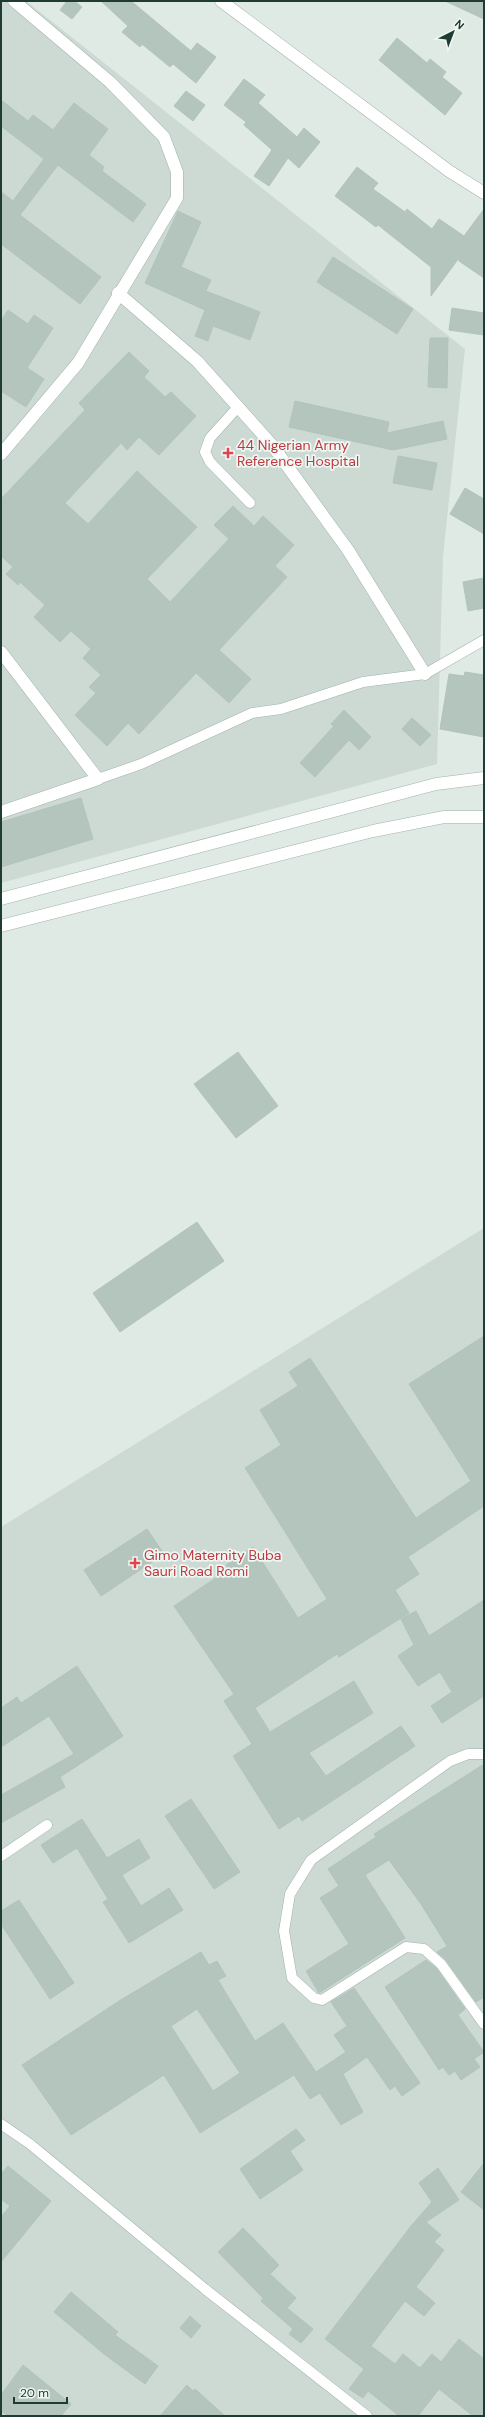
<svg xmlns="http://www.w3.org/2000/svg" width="485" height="2417" font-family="'DM Sans',sans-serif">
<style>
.built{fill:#cddad4}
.building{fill:#b4c5be;stroke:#b1c4bc;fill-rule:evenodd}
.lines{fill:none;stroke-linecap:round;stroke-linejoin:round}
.service-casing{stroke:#a2b2ac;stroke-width:11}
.minor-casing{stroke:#a2b2ac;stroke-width:13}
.tertiary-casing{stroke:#a2b2ac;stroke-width:13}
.service{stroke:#fff;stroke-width:10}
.minor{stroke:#fff;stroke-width:12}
.tertiary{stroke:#fff;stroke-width:12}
.health-dot{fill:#e0444e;stroke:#eff7f3;stroke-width:1.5}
.labels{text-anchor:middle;stroke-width:3.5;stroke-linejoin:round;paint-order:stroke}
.health-label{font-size:14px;fill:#be3a42;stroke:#eff7f3;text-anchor:start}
</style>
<rect width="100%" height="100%" fill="#dfeae5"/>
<g class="built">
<path d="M1 1H26L465 349 443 557 437 764 1 883Z"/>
<path d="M484 1228V2416H1V1527Z"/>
</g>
<g class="building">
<path d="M67 1H74L82 7 72 19 60 10Z"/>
<path d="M101 1H131L191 51 197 43 216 57 196 83 173 64 170 67 142 44 140 47 122 32 128 26Z"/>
<path d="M445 1H484V19Z"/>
<path d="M397 38 427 63 430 59 446 72 442 77 462 93 445 115 379 60Z"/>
<path d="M244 79 265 95 258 103 297 137 304 128 320 142 299 168 288 158 269 186 254 176 272 150 244 125 246 122 224 105Z"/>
<path d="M186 91 205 105 193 121 174 106Z"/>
<path d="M1 100 28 121 33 115 53 130 74 103 108 129 89 155 104 167 102 171 146 204 133 222 58 165 20 215 101 277 80 304 1 244V192L13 201 44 159 1 126Z"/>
<path d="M357 167 378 183 373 189 405 212 407 209 432 229 439 219 464 236 484 209V278L459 261V258L431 296V267L378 225 376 227 335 196Z"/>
<path d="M178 211 201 222 181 267 211 280 206 291 260 312 250 340 213 326 208 341 195 336 205 310 145 283Z"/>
<path d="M333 257 413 309 397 334 317 282Z"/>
<path d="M452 308 484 313V335L449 330Z"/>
<path d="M8 310 28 324 34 315 53 328 27 368 44 379 26 407 1 391V321Z"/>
<path d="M430 338H448L447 388 428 387Z"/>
<path d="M129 352 149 371 144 377 165 397 171 392 196 416 159 455 139 437 127 450 121 443 65 503 88 524 137 471 197 527 147 579 170 602 229 539 214 525 233 506 254 526 263 516 294 545 275 566 287 577 219 650 251 679 229 703 196 673 139 734 128 723 107 746 75 715 96 693 89 687 101 675 83 658 91 649 71 631 60 642 34 617 45 605 20 582 18 585 6 574 13 567 1 556V499L85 410 79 403Z"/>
<path d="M295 401 389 422 387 433 443 421 447 439 393 450 289 427Z"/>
<path d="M398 456 437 463 432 490 393 483Z"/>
<path d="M465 488 484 499V534L450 514Z"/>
<path d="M484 578V608L468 611 463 582Z"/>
<path d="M465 672 484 675V737L440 729 449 674 464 676Z"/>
<path d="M344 710 371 737 359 750 349 740 315 777 300 763 334 726 331 724Z"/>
<path d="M412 718 431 735 420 746 402 729Z"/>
<path d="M81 798 93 839 1 867V822Z"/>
<path d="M238 1052 278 1106 236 1138 194 1084Z"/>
<path d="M197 1222 224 1261 120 1332 93 1293Z"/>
<path d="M484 1336V1506L408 1557 419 1574 395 1590 409 1613 339 1657 337 1654 255 1708 270 1732 354 1681 373 1713 309 1753 326 1776 401 1726 415 1746 302 1821 299 1816 279 1829 233 1756 252 1744 224 1701 234 1694 174 1606 229 1569 226 1565 253 1547 298 1618 327 1599 245 1468 281 1445 260 1410 298 1386 289 1372 310 1358 416 1518 471 1481 409 1384Z"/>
<path d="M147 1529 164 1554 101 1596 84 1570Z"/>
<path d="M484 1600V1696L442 1723 431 1706 452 1692 440 1672 418 1686 398 1656 414 1645 401 1619 416 1611 429 1636Z"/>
<path d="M77 1666 123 1736 60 1777 65 1787 1 1823V1795L74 1754 49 1716 1 1747V1708L17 1697 21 1703Z"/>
<path d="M484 1764V1997L476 2002 446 1960 437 1952 447 1946 421 1904 389 1860 365 1875 405 1938 319 1993 306 1971 349 1944 320 1898 339 1886 328 1869 376 1837 374 1834Z"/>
<path d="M191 1799 240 1872 214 1889 165 1816Z"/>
<path d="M82 1819 107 1858 139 1839 150 1858 122 1875 141 1906 169 1888 183 1910 129 1943 103 1902 108 1899 77 1848 53 1863 41 1845Z"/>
<path d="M19 1900 74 1983 50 1999 1 1924V1911Z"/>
<path d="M201 1952 209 1965 217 1961 226 1976 218 1980 255 2041 283 2023 316 2072 346 2052 334 2035 347 2026 331 2002 354 1988 420 2083 402 2096 395 2086 390 2090 367 2057 343 2074 363 2112 341 2125 320 2093 310 2099 294 2075 200 2133 164 2075 71 2135 22 2065 119 2001ZM197 2009 240 2073 213 2091 171 2026Z"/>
<path d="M426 1960 436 1968 465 2009 458 2015 484 2052 474 2059 480 2067 461 2080 455 2071 449 2075 443 2067 439 2070 385 1987Z"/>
<path d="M296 2129 305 2140 290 2151 303 2170 260 2199 240 2169Z"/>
<path d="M484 2163V2210L461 2192Z"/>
<path d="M8 2166 51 2201 1 2262V2217L10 2206 1 2199V2174Z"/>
<path d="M438 2168 459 2200 426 2222 441 2235 434 2242 444 2250 416 2287 435 2303 424 2316 405 2301 371 2346 395 2364 403 2354 420 2368 432 2354 441 2362 459 2339 484 2359V2416H473L439 2389 418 2416H399L368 2391 363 2398 349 2389 364 2369 325 2339 411 2226 432 2202 419 2183Z"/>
<path d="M243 2228 279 2265 270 2274 296 2298 287 2308 313 2329 301 2343 289 2334 293 2329 261 2301 263 2298 218 2252Z"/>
<path d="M71 2292 118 2332 115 2335 158 2366 145 2384 104 2354 54 2312Z"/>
<path d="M190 2316 201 2326 191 2338 180 2328Z"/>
<path d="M23 2365 71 2404 61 2416H8L1 2411V2395Z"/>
<path d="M187 2385 193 2391 195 2389 225 2416H160Z"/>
</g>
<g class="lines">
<g class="service-casing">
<g id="service">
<path d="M238 407 210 438 205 452 210 462 250 503"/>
<path d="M98 779 141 764 252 713 281 709 363 682 425 674 484 640"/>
<path d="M484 1754H468L450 1761 311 1860 290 1894 284 1931 292 1978 314 1998 322 2000 406 1947 424 1949 441 1964 484 2024"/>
<path d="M1 1856 47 1825"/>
<path d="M1 2124 30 2144 205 2289 367 2416"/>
</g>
</g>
<g class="minor-casing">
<g id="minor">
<path d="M221 1 449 171 484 193"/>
<path d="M118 293 197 361 272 445 348 550 425 674"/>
<path d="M1 454 78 363 177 198V172L164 137 110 82 14 1"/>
<path d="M1 652 98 779 1 812"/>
</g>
</g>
<g class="tertiary-casing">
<g id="tertiary">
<path d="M1 899 436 784 484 778"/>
<path d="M1 926 373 831 444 817H484"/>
</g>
</g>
<use href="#service" class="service"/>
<use href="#minor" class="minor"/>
<use href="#tertiary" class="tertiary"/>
</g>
<g class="health-dot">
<path d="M226 447h4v4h4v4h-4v4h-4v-4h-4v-4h4z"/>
<path d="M133 1557h4v4h4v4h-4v4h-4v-4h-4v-4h4z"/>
</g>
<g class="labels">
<g class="health-label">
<text x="237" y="450">44 Nigerian Army<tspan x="237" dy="16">Reference Hospital</tspan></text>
<text x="144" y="1560">Gimo Maternity Buba<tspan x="144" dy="16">Sauri Road Romi</tspan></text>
</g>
</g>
<rect width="485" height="2417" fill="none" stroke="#203a34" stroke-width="4"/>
<g transform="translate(453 32) rotate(42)" stroke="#eff7f3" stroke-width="3" paint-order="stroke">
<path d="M0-3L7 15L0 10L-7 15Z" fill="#203a34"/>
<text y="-6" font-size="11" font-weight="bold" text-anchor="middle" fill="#203a34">N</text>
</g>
<path d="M14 2397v6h53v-6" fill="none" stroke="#203a34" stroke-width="2"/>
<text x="20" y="2397" font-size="12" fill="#203a34" stroke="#eff7f3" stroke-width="3" paint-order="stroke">20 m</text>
</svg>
